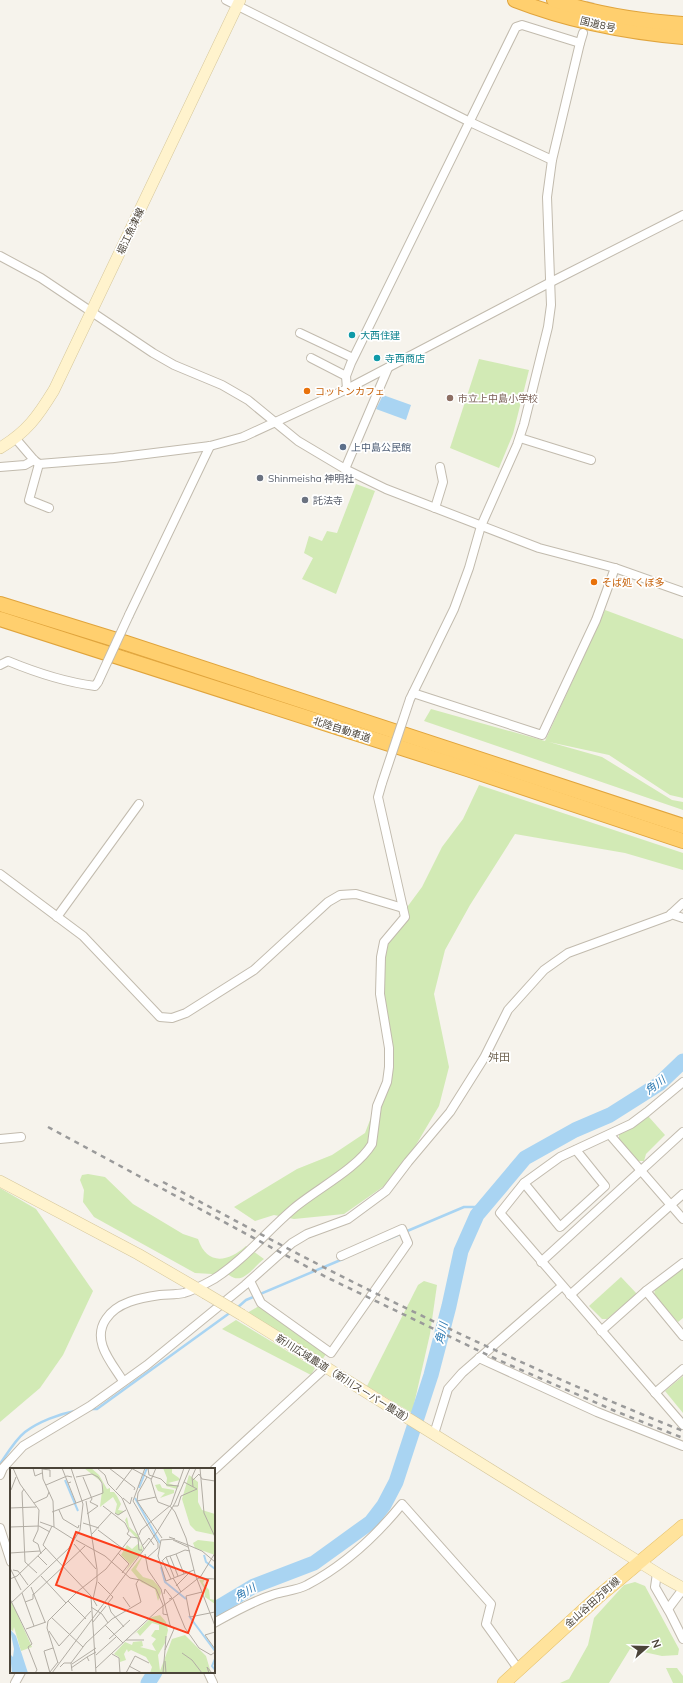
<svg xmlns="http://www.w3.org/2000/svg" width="683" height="1683" font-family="Mulish,'Noto Sans JP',sans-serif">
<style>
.green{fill:#d2eab5}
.water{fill:#a9d4f2}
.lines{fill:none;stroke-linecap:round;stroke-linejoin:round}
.stream{stroke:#a9d4f2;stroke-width:2.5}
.river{stroke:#a9d4f2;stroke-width:15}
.street-tunnel{stroke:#d4d0c8;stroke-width:8;stroke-dasharray:8 4;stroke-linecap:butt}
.street-casing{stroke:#c2bbae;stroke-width:10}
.secondary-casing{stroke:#d6c79b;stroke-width:12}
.primary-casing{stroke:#e6c16a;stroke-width:14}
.highway-casing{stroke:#e0a43c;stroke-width:16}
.street{stroke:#fff;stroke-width:8}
.secondary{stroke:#fff3cd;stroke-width:11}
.primary{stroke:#ffe39c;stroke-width:13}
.highway{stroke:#ffcf6e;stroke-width:14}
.rail{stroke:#9a9a9a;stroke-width:2.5;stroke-dasharray:5 5;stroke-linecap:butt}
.street-bridge-casing{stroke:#c2bbae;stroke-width:10;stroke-linecap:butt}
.secondary-bridge-casing{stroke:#d6c79b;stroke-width:12;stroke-linecap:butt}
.street-bridge{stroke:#fff;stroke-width:8}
.secondary-bridge{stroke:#fff3cd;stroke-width:11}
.culture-dot{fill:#0f9aa8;stroke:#fff;stroke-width:1.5}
.food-dot{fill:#e8710a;stroke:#fff;stroke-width:1.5}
.education-dot{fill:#8d6e63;stroke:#fff;stroke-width:1.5}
.service-dot{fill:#5c6f8a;stroke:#fff;stroke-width:1.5}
.worship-dot{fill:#6b7280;stroke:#fff;stroke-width:1.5}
.labels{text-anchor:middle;stroke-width:3.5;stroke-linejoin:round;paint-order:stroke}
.street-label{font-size:10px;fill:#4b4439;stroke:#fff}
.culture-label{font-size:10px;fill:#0d838f;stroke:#fff;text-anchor:start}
.food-label{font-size:10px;fill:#c56008;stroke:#fff;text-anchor:start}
.education-label{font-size:10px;fill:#785e54;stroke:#fff;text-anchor:start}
.service-label{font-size:10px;fill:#4e5e75;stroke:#fff;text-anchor:start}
.worship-label{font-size:10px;fill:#5b616d;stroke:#fff;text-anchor:start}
.neighbourhood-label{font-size:11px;fill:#6e6250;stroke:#fff}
.water-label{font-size:11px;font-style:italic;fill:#2e7ab2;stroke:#fff}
.inset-river{fill:none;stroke:#a9d4f2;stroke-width:2}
.inset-road{fill:none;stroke:#b2ada4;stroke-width:1}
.view{fill:#fc3f1d;fill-opacity:0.15;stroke:#fc3f1d;stroke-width:2}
.inset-edge{fill:none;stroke:#4b4439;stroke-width:2}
</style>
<rect width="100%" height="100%" fill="#f6f3ec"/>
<g class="green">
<path d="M479 359 529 370 513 434 499 468 450 448Z"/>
<path d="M356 484 375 491 336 594 302 579 313 558 304 553 309 536 322 541 327 531 337 533Z"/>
<path d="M605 610 683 639V798L670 795 609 755 549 742 602 757 672 800 683 802V810L424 721 431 709 545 741Z"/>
<path d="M479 785 683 853V870L625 853 515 834 470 905 445 950 434 994 449 1067 439 1106 397 1177 344 1214 294 1219 274 1215 255 1221 234 1207 297 1169 332 1155 365 1133 382 1089 389 1028 381 985 382 941 422 887 442 847 463 819Z"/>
<path d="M648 1116 665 1135 646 1154 644 1161H637L619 1139V1133Z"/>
<path d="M88 1174 105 1177 133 1204 183 1234 198 1239C207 1266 228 1262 246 1246L264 1259C253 1267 243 1286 229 1275L195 1273 94 1217 83 1202 84 1190 80 1180 82 1175Z"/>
<path d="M0 1188 36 1209 93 1291 63 1355 40 1388 0 1422Z"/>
<path d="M683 1268V1318L678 1322 654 1296 655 1288Z"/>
<path d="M621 1277 637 1294 607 1319H602L589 1306Z"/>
<path d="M424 1281 437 1285 430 1334 412 1413 367 1386 418 1285Z"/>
<path d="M259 1306 326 1354 322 1360 247 1313Z"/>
<path d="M236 1320 315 1368 311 1375 222 1329Z"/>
<path d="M683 1376V1413L665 1391Z"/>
<path d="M635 1582 645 1586 679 1649 678 1655 662 1656 630 1649 609 1683H560L569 1679 588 1645 594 1618 624 1585Z"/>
<path d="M666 1668H677L683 1676V1683H673Z"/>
</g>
<path class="water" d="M383 395 411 405 406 420 376 409Z"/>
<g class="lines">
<g class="stream">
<path d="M386 1240 464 1207H484"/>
<path d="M237 1308 246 1300 343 1259"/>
<path d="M90 1409H97L231 1312"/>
<path d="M0 1464C7 1454 15 1440 25 1432 38 1422 59 1414 75 1411"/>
</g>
<g class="river">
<path d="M214 1610 254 1586 314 1563 371 1522 384 1505 396 1482 431 1375 449 1306 461 1251 477 1215 525 1158 575 1130 610 1115 659 1084 683 1061"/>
<path d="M148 1683 155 1672"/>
</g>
<path class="street-tunnel" d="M583 33 591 0"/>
<g class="street-casing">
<g id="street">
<path d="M226 0 470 122 552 160"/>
<path d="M0 256 41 278 153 353 174 365 222 385 248 400 298 441 345 469 386 489 539 548 615 568 683 592"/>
<path d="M300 333 353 358"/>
<path d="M311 358 346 376"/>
<path d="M347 389 346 376 351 363 516 27 522 25 580 43"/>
<path d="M520 438 591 460"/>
<path d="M16 439 34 460 39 464 114 458 210 446 243 437 347 389 551 282 683 215"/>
<path d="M39 464 29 500 49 508"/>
<path d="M0 467 25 465 34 460"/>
<path d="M345 469 388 368"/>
<path d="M435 508 443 482 440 467"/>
<path d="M129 615 210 446"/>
<path d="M0 665 8 661C37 673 64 682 95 686L98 682"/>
<path d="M413 693 542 735 596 620 615 568"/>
<path d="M410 699 454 609 469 568 481 526 517 445 524 424 548 327 551 305 547 197 552 160 580 43 583 33"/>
<path d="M0 874 83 936 160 1017 172 1018 186 1013 254 970 328 902 340 895 356 894 403 908"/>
<path d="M671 914 683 918"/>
<path d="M57 917 139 804"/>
<path d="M683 1082 647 1112 631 1124 560 1157 524 1183 500 1213 683 1425"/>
<path d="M610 1135 683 1219"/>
<path d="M0 1139 21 1137"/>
<path d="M524 1183 560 1227 605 1186 576 1150"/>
<path d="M541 1262 683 1132"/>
<path d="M250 1281 261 1303 331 1353 408 1243 402 1229 341 1256"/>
<path d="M646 1291 683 1336"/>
<path d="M570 1295 683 1194"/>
<path d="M601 1331 646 1291 683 1263"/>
<path d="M479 1358 597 1412 683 1446"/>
<path d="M123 1381C112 1363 91 1341 106 1319 117 1302 140 1298 160 1295 167 1294 176 1295 184 1293 191 1291 207 1283 214 1279 244 1260 266 1232 293 1209 315 1190 357 1169 372 1144L377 1106 387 1082 389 1067V1048L380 994 381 957 384 942 405 917 378 797 382 783"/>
<path d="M655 1393 683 1369"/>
<path d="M434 1434 448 1389 462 1373 562 1286"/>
<path d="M214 1470 326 1367"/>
<path d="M0 1475 3 1468 23 1446 90 1406 147 1365 245 1285 292 1243 307 1234 348 1219 386 1191 408 1162 450 1112 484 1058 508 1010 544 970 568 953 669 916 683 903"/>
<path d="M0 1528 11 1562"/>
<path d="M657 1573 655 1587 670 1613 683 1639"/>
<path d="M668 1609 683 1589"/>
<path d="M214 1623C234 1612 253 1601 275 1594 285 1591 298 1590 307 1585 345 1565 376 1536 402 1504L491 1604 486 1624 519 1670"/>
<path d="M208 1672 213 1683"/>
<path d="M15 1683 21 1672"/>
</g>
</g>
<g class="secondary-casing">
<g id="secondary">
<path d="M0 448C27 432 38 416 54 390L240 0"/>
<path d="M0 1181 138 1254 205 1293"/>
<path d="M242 1315 665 1578 683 1588"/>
</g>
</g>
<g class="primary-casing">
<path id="primary" d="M504 1683 599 1596 683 1526"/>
</g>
<g class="highway-casing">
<g id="highway">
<path d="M515 0C569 21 626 32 683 37"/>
<path d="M554 0C594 14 641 21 683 24"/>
<path d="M0 604 126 643 683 826"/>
<path d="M0 619 467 769 683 841"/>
</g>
</g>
<use href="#street" class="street"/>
<use href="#secondary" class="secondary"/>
<use href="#primary" class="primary"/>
<use href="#highway" class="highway"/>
<g class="rail">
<path d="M48 1127 326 1277 494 1358 615 1411 683 1438"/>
<path d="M163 1182C227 1216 289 1250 353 1282 461 1336 571 1386 683 1431"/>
</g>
<g class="street-bridge-casing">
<g id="street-bridge">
<path d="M98 682 129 615"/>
<path d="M382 783 410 699"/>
</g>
</g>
<g class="secondary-bridge-casing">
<path id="secondary-bridge" d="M205 1293 242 1315"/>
</g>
<use href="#street-bridge" class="street-bridge"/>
<use href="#secondary-bridge" class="secondary-bridge"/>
</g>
<g class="culture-dot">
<circle cx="352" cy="335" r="4"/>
<circle cx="377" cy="358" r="4"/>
</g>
<g class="food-dot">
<circle cx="307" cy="391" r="4"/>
<circle cx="594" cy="582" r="4"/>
</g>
<circle class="education-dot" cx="450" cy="398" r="4"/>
<circle class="service-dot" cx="343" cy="447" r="4"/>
<g class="worship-dot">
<circle cx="260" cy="478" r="4"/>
<circle cx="305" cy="500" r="4"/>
</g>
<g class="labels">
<g class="street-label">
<text transform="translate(598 24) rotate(13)" y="4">国道8号</text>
<text transform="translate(130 231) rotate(-65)" y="4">堀江魚津線</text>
<text transform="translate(342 729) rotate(18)" y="4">北陸自動車道</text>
<text transform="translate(345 1379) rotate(32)" y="4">新川広域農道（新川スーパー農道）</text>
<text transform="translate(592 1602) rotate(-42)" y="4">金山谷田方町線</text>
</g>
<g class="culture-label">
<text x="360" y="339">大西住建</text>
<text x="385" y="362">寺西商店</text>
</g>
<g class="food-label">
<text x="315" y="395">コットンカフェ</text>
<text x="602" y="586">そば処 くぼ多</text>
</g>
<g class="education-label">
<text x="458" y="402">市立上中島小学校</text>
</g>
<g class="service-label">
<text x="351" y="451">上中島公民館</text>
</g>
<g class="worship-label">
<text x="268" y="482">Shinmeisha 神明社</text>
<text x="313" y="504">託法寺</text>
</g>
<g class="neighbourhood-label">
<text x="499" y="1061">舛田</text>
</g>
<g class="water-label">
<text transform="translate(655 1085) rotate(-37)" y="4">角川</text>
<text transform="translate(441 1333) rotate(-77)" y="4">角川</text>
<text transform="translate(245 1592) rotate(-30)" y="4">角川</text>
</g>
</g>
<g transform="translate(10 1468)">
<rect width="205" height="205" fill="#f6f3ec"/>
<path d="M74 0H81L89 7 97 21 100 20V24H104L107 28 111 36 108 42 114 43 109 47 105 45 107 36 103 29 90 39 93 15ZM153 0H162V5L169 10 170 12 158 15 167 18V21L156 18 157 10ZM179 7 188 14V34L192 42 205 46V67L186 63 180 57 172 31ZM150 16 152 20 164 22V25L150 30 155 25 148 23 145 17ZM117 49 119 59 128 67 133 82 115 104 120 96 111 87 117 77 122 81 129 75 130 84 131 75 119 62 115 52ZM188 72 205 74V87L185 80 183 75ZM134 86 126 101 133 109 143 112 150 120 151 125 148 133 145 121 131 114 121 102ZM195 111 193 115 199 122 200 131 205 132V136L195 129 194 120 189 112ZM0 130 22 179 11 183 4 159 3 163 0 161ZM150 147 156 154 158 162 155 175 148 187 150 203 162 171 175 167 196 188 201 205H140L142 199 136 189 121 182 118 184 117 181 114 186 116 192 110 194 109 189 104 186 115 174 122 177 123 174 132 173 133 178 130 179 146 183 142 176 146 171 141 168 145 162H149V157L142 155 130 168 127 164 123 167 142 149Z" fill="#d2eab5"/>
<path d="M0 161 6 168 18 205H2L0 186 3 189 4 181Z" fill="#a9d4f2"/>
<path class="inset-river" d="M55 12 68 43M129 20 137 0M125 30 150 75M194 87 196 94 205 101M151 99 155 114 176 131M179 148 205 183M205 191 202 198 205 202"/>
<path class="inset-road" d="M3 0 10 16 29 42 28 62 23 73 28 76 31 86M23 0 25 8 32 5M32 0 33 11 43 33 44 59M52 0 58 15 61 14M87 0 95 7 98 16 112 30 134 81M99 0 125 20 124 22M121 0 141 11M135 0 123 33 148 75V80L137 90M138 0 139 7 151 11 157 17 169 18M146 0 141 12 146 29 148 34 161 39 165 44 176 70 185 106 205 158M190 0 194 45 205 69M32 1 40 2V9M73 9 82 31 80 34 88 38 77 46M182 13 189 6 192 11 205 13M58 15 66 35M36 17 57 8 62 9M183 19 182 9 186 0M14 21 12 24 15 94 27 105M1 22 6 9M106 22 122 1M146 29 127 33 152 70M113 30 120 36 122 29M76 33 87 101V113L83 131 87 138M127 33 128 25 137 9M24 35 37 29 39 24M93 38 115 55 119 63 117 66 121 69M163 38H168L171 28 187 21 174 14M0 40 26 39M49 42 53 51 68 60 69 57M42 44 93 25 92 15 88 9 82 6 66 9M105 45 108 47 116 42M30 54 44 59 63 71M73 55 89 60M42 58 33 77 46 91M0 59 29 58 40 64M88 62 112 80M82 66 102 44M129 67 131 62 161 37 174 0M121 69 128 70 129 82H132M159 69 165 71 151 72 148 88 156 113 184 102M66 72 95 88 120 110 130 112 146 121 153 137V146L158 147M163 72 178 79M165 72 178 77M64 76 86 101M133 77 139 70 144 77M178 77 192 83 205 94M0 85 30 83M108 85 119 96 112 105M135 86 138 102 151 121 160 157 164 161 155 182 153 205M166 86 175 82 180 83M28 88 37 97M160 88 166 86 174 106M156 89 160 88 168 108M46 91 81 128 86 205M152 92 161 111M153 92 156 89 164 109M0 100 11 122M3 102 8 103 18 117M31 108 56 135M163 110 171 124M188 110 205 111M0 111 7 108 36 80M88 114 103 129 98 135 101 144 114 159M166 118 180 104M21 119 35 154M192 124 176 128 180 149 205 144M12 125 24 158M154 126 155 121 162 130 159 131M23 127 75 78M113 129 120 139M0 131 22 176 18 179 27 202 25 205M163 131 175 160 189 180 201 187 205 184M58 133 76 151M15 134 23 131V126M0 136 59 80 70 62 73 36 61 0M81 139 92 146 98 155M41 149 73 179M83 154 96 138M95 157 113 175M16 161 36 154M39 163 49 178 81 143M205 164 195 167 205 181M99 171 120 152M116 172H134M155 182 156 168M172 185 182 192 192 205M102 186 109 190 110 205M86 187 106 169M79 193 77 189 86 184M155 193 156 205M48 195 37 160 38 153 67 124 96 101 121 69M62 196 86 180M119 198 132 205M50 199 54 195H61M61 200 77 189M86 200 148 142 191 108 205 85M62 203 61 195 76 175 102 151 131 134 126 116 129 111M40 204 48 194M40 205 34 183 43 180M42 205 147 64 165 35 180 0M116 205 125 188 139 195M199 205 197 199 202 205"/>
<path class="view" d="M66 64 198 112 178 165 46 117Z"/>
<rect width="205" height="205" class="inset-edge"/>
</g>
<g transform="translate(647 1647) rotate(70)" stroke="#ffffff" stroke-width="3" paint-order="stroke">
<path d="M0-3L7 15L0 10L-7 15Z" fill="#4b4439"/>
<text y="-6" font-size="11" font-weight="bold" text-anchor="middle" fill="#4b4439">N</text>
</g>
</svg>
